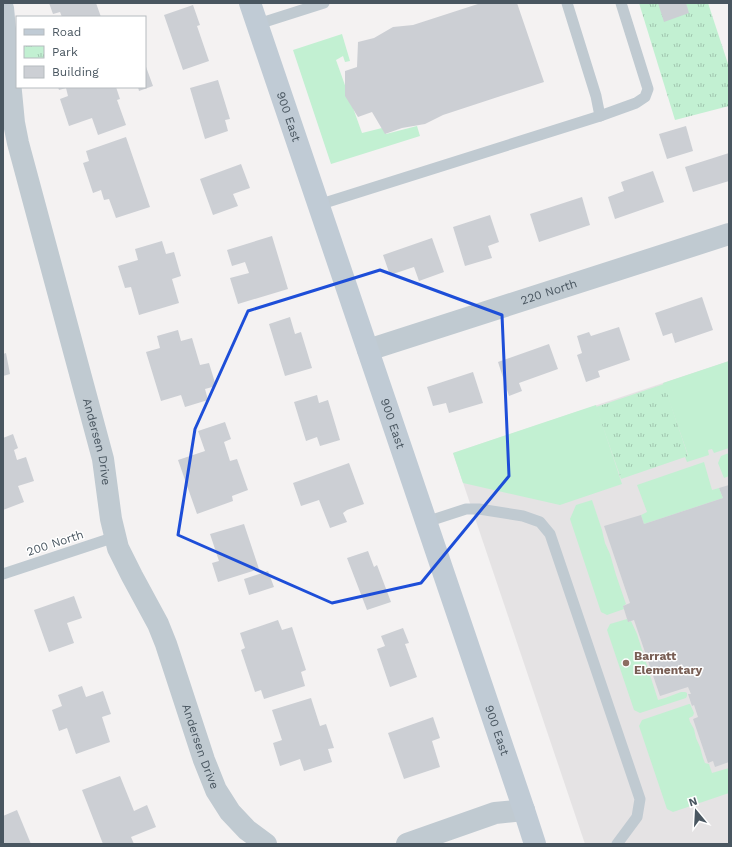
<svg xmlns="http://www.w3.org/2000/svg" width="732" height="847" font-family="'Work Sans',sans-serif">
<style>
.education{fill:#e5e3e4}
.grass{fill:#c2f0d2}
.park{fill:url(#park-tufts)}
.building{fill:#cccfd4}
.lines{fill:none;stroke-linecap:round;stroke-linejoin:round}
.lane{stroke:#c0cad1;stroke-width:11}
.street{stroke:#c0cad1;stroke-width:22}
.secondary{stroke:#c0cbd5;stroke-width:22}
.marked{fill:none;stroke:#1d4ed8;stroke-width:3;stroke-linejoin:round}
.education-dot{fill:#8d6e63;stroke:#fff;stroke-width:1.5}
.labels{text-anchor:middle;stroke-width:3;stroke-linejoin:round;paint-order:stroke}
.street-label{font-size:12px;fill:#495660;stroke:#fff}
.education-label{font-size:12px;font-weight:bold;fill:#785e54;stroke:#fff;text-anchor:start}
</style>
<defs>
<pattern id="park-tufts" width="24" height="20" patternUnits="userSpaceOnUse"><rect width="24" height="20" fill="#c2f0d2"/><path d="M3 7l-1-3M5 7V3M7 7l1-3M15 17l-1-3M17 17v-4M19 17l1-3" fill="none" stroke="#a0c5ae"/></pattern>
</defs>
<rect width="100%" height="100%" fill="#f4f2f2"/>
<path class="education" d="M729 361V844H585L453 453Z"/>
<g class="grass">
<path d="M342 34 350 61 345 62 343 56 336 60 362 133 382 128 386 134 417 126 420 136 331 164 293 50Z"/>
<path d="M729 361V448L714 453 712 449 708 450 709 455 687 462 685 457 688 455 663 383Z"/>
<path d="M596 405 622 484 560 505 463 483 453 453Z"/>
<path d="M729 453V476L724 478 718 463 721 456Z"/>
<path d="M704 462 712 490 719 488 723 498 644 524 641 515 647 512 637 485Z"/>
<path d="M592 500 602 530 605 543 610 554 616 575 626 604 623 606 624 609 607 615 601 612 570 519 576 505Z"/>
<path d="M627 619 629 622 631 621 637 634 658 700 665 698 681 692H685L687 693V696L686 698 640 713 634 710 607 630 610 624Z"/>
<path d="M689 704H690L694 713 693 716 689 718 690 722 694 729 696 738 700 747 703 758 705 763 709 764 712 773 729 768V793L673 812 667 809 639 726 642 720Z"/>
</g>
<g class="park">
<path d="M639 3H708L729 67V106L675 120Z"/>
<path d="M664 384 688 456 621 479 596 407Z"/>
</g>
<g class="building">
<path d="M49 3H96L101 17H62L60 12 53 14Z"/>
<path d="M481 3H517L544 82 443 115 425 124 402 128 385 134 372 112 358 117 345 96V71L357 67 358 42 374 38 393 27 413 25Z"/>
<path d="M658 3H686L689 13 664 22Z"/>
<path d="M193 5 200 25 197 26 209 61 183 70 164 15Z"/>
<path d="M145 64 153 86 139 91 138 87H145Z"/>
<path d="M218 80 230 119 225 120 228 131 205 139 190 88Z"/>
<path d="M58 87H116L120 99 117 100 126 125 98 135 92 118 69 126 60 99 68 96 66 88 59 90Z"/>
<path d="M686 126 693 151 667 159 659 134Z"/>
<path d="M126 137 150 207 116 218 109 199 104 200 101 190 93 193 83 163 89 161 86 151Z"/>
<path d="M729 153V181L693 192 685 167Z"/>
<path d="M241 164 250 188 233 194 238 206 213 215 200 179Z"/>
<path d="M653 171 664 202 615 219 608 197 624 191 621 182Z"/>
<path d="M582 197 590 225 539 242 530 214Z"/>
<path d="M490 215 499 242 488 246 492 258 465 266 453 227Z"/>
<path d="M272 236 288 289 238 304 230 278 249 273 245 262 232 266 227 250Z"/>
<path d="M432 238 444 272 419 281 414 267 390 275 383 255Z"/>
<path d="M162 241 166 254 174 252 181 276 172 279 179 303 139 315 131 287 125 288 118 266 138 260 135 249Z"/>
<path d="M702 297 713 330 675 343 672 333 663 336 655 313Z"/>
<path d="M290 317 295 334 301 332 312 368 285 376 269 324Z"/>
<path d="M619 327 630 360 598 371 600 377 586 382 577 355 582 353 577 336 589 332 591 336Z"/>
<path d="M178 330 181 341 192 338 200 365 209 363 216 386 205 389 208 400 185 407 181 395 161 401 146 352 160 348 157 336Z"/>
<path d="M549 344 558 369 519 383 522 391 509 396 498 362Z"/>
<path d="M6 353 10 374 3 376V354Z"/>
<path d="M473 372 483 403 449 413 446 403 433 406 427 387Z"/>
<path d="M317 395 319 403 328 400 340 440 320 446 317 437 306 441 294 402Z"/>
<path d="M225 422 231 439 224 442 230 461 237 459 248 490 232 496 233 501 197 514 178 460 205 451 198 431Z"/>
<path d="M13 434 18 448 14 450 17 460 26 457 34 481 18 486 24 502 3 510V438Z"/>
<path d="M349 463 364 504 347 510 343 513 347 522 330 528 319 500 301 506 293 483Z"/>
<path d="M729 485V762L715 767 713 761 708 763 693 719 698 717 694 705 692 706 688 694H691L688 687 660 696 634 620 628 622 623 606 630 603 604 526 641 515 644 524 723 498 719 488Z"/>
<path d="M244 524 259 569 218 582 212 563 219 561 210 534Z"/>
<path d="M368 551 374 567 377 565 391 602 367 610 347 558Z"/>
<path d="M268 571 274 587 249 595 244 579Z"/>
<path d="M74 596 82 618 67 623 74 643 49 652 34 610Z"/>
<path d="M278 620 282 630 292 627 306 670 301 672 305 686 264 699 261 690 255 692 241 650 245 648 240 633Z"/>
<path d="M403 628 409 643 405 644 417 677 390 687 377 649 385 646 381 636Z"/>
<path d="M82 686 86 697 103 691 111 714 102 717 110 742 76 754 67 728 59 731 52 710 62 706 58 695Z"/>
<path d="M311 698 320 726 326 724 334 748 328 749 332 762 304 771 300 759 280 766 273 743 282 740 272 710Z"/>
<path d="M433 717 440 738 432 741 440 767 404 779 388 733Z"/>
<path d="M120 776 134 811 147 805 156 827 131 837 134 844H103L82 790Z"/>
<path d="M17 810 31 844H3V816Z"/>
</g>
<g class="lines">
<g class="lane">
<path d="M258 24 324 3"/>
<path d="M600 116 636 103 645 97 648 89 621 3"/>
<path d="M318 205 600 116 596 96 567 3"/>
<path d="M426 522 466 509H479L523 516 540 522 550 534 640 799 637 817 617 844"/>
<path d="M3 574 115 537"/>
</g>
<g class="street">
<path id="s1" d="M3 8 14 123 18 143 103 459 111 519 118 548 132 576 158 624 166 644 204 760 216 790 230 812 247 830 266 844"/>
<path id="s2" d="M368 350 729 234"/>
<path d="M407 844 495 813 524 810"/>
</g>
<path class="secondary" id="s3" d="M250 3 524 810 535 844"/>
</g>
<path class="marked" d="M380 270 502 315 509 476 421 583 332 603 178 535 195 429 248 311Z"/>
<circle class="education-dot" cx="626" cy="663" r="4"/>
<g class="labels">
<g class="street-label">
<text dy="4" stroke="none"><textPath href="#s3" startOffset="120">900 East</textPath></text>
<text dy="4" stroke="none"><textPath href="#s2" startOffset="190">220 North</textPath></text>
<text dy="4" stroke="none"><textPath href="#s3" startOffset="444">900 East</textPath></text>
<text dy="4" stroke="none"><textPath href="#s1" startOffset="445">Andersen Drive</textPath></text>
<text transform="translate(55 543) rotate(-18)" y="4">200 North</text>
<text dy="4" stroke="none"><textPath href="#s3" startOffset="768">900 East</textPath></text>
<text dy="4" stroke="none"><textPath href="#s1" startOffset="769">Andersen Drive</textPath></text>
</g>
<g class="education-label">
<text x="634" y="660">Barratt<tspan x="634" dy="14">Elementary</tspan></text>
</g>
</g>
<rect width="732" height="847" fill="none" stroke="#495660" stroke-width="8"/>
<rect x="16" y="16" width="130" height="72" fill="#ffffff" stroke="#b6bbbf"/>
<rect x="24" y="29" width="20" height="6" fill="#c0cbd5" stroke="#b6bbbf"/>
<text x="52" y="36" font-size="12" fill="#495660">Road</text>
<rect x="24" y="46" width="20" height="12" fill="url(#park-tufts)" stroke="#b6bbbf"/>
<text x="52" y="56" font-size="12" fill="#495660">Park</text>
<rect x="24" y="66" width="20" height="12" fill="#cccfd4" stroke="#b6bbbf"/>
<text x="52" y="76" font-size="12" fill="#495660">Building</text>
<g transform="translate(696 811) rotate(342)" stroke="#ffffff" stroke-width="3" paint-order="stroke">
<path d="M0-3L7 15L0 10L-7 15Z" fill="#495660"/>
<text y="-6" font-size="11" font-weight="bold" text-anchor="middle" fill="#495660">N</text>
</g>
</svg>
